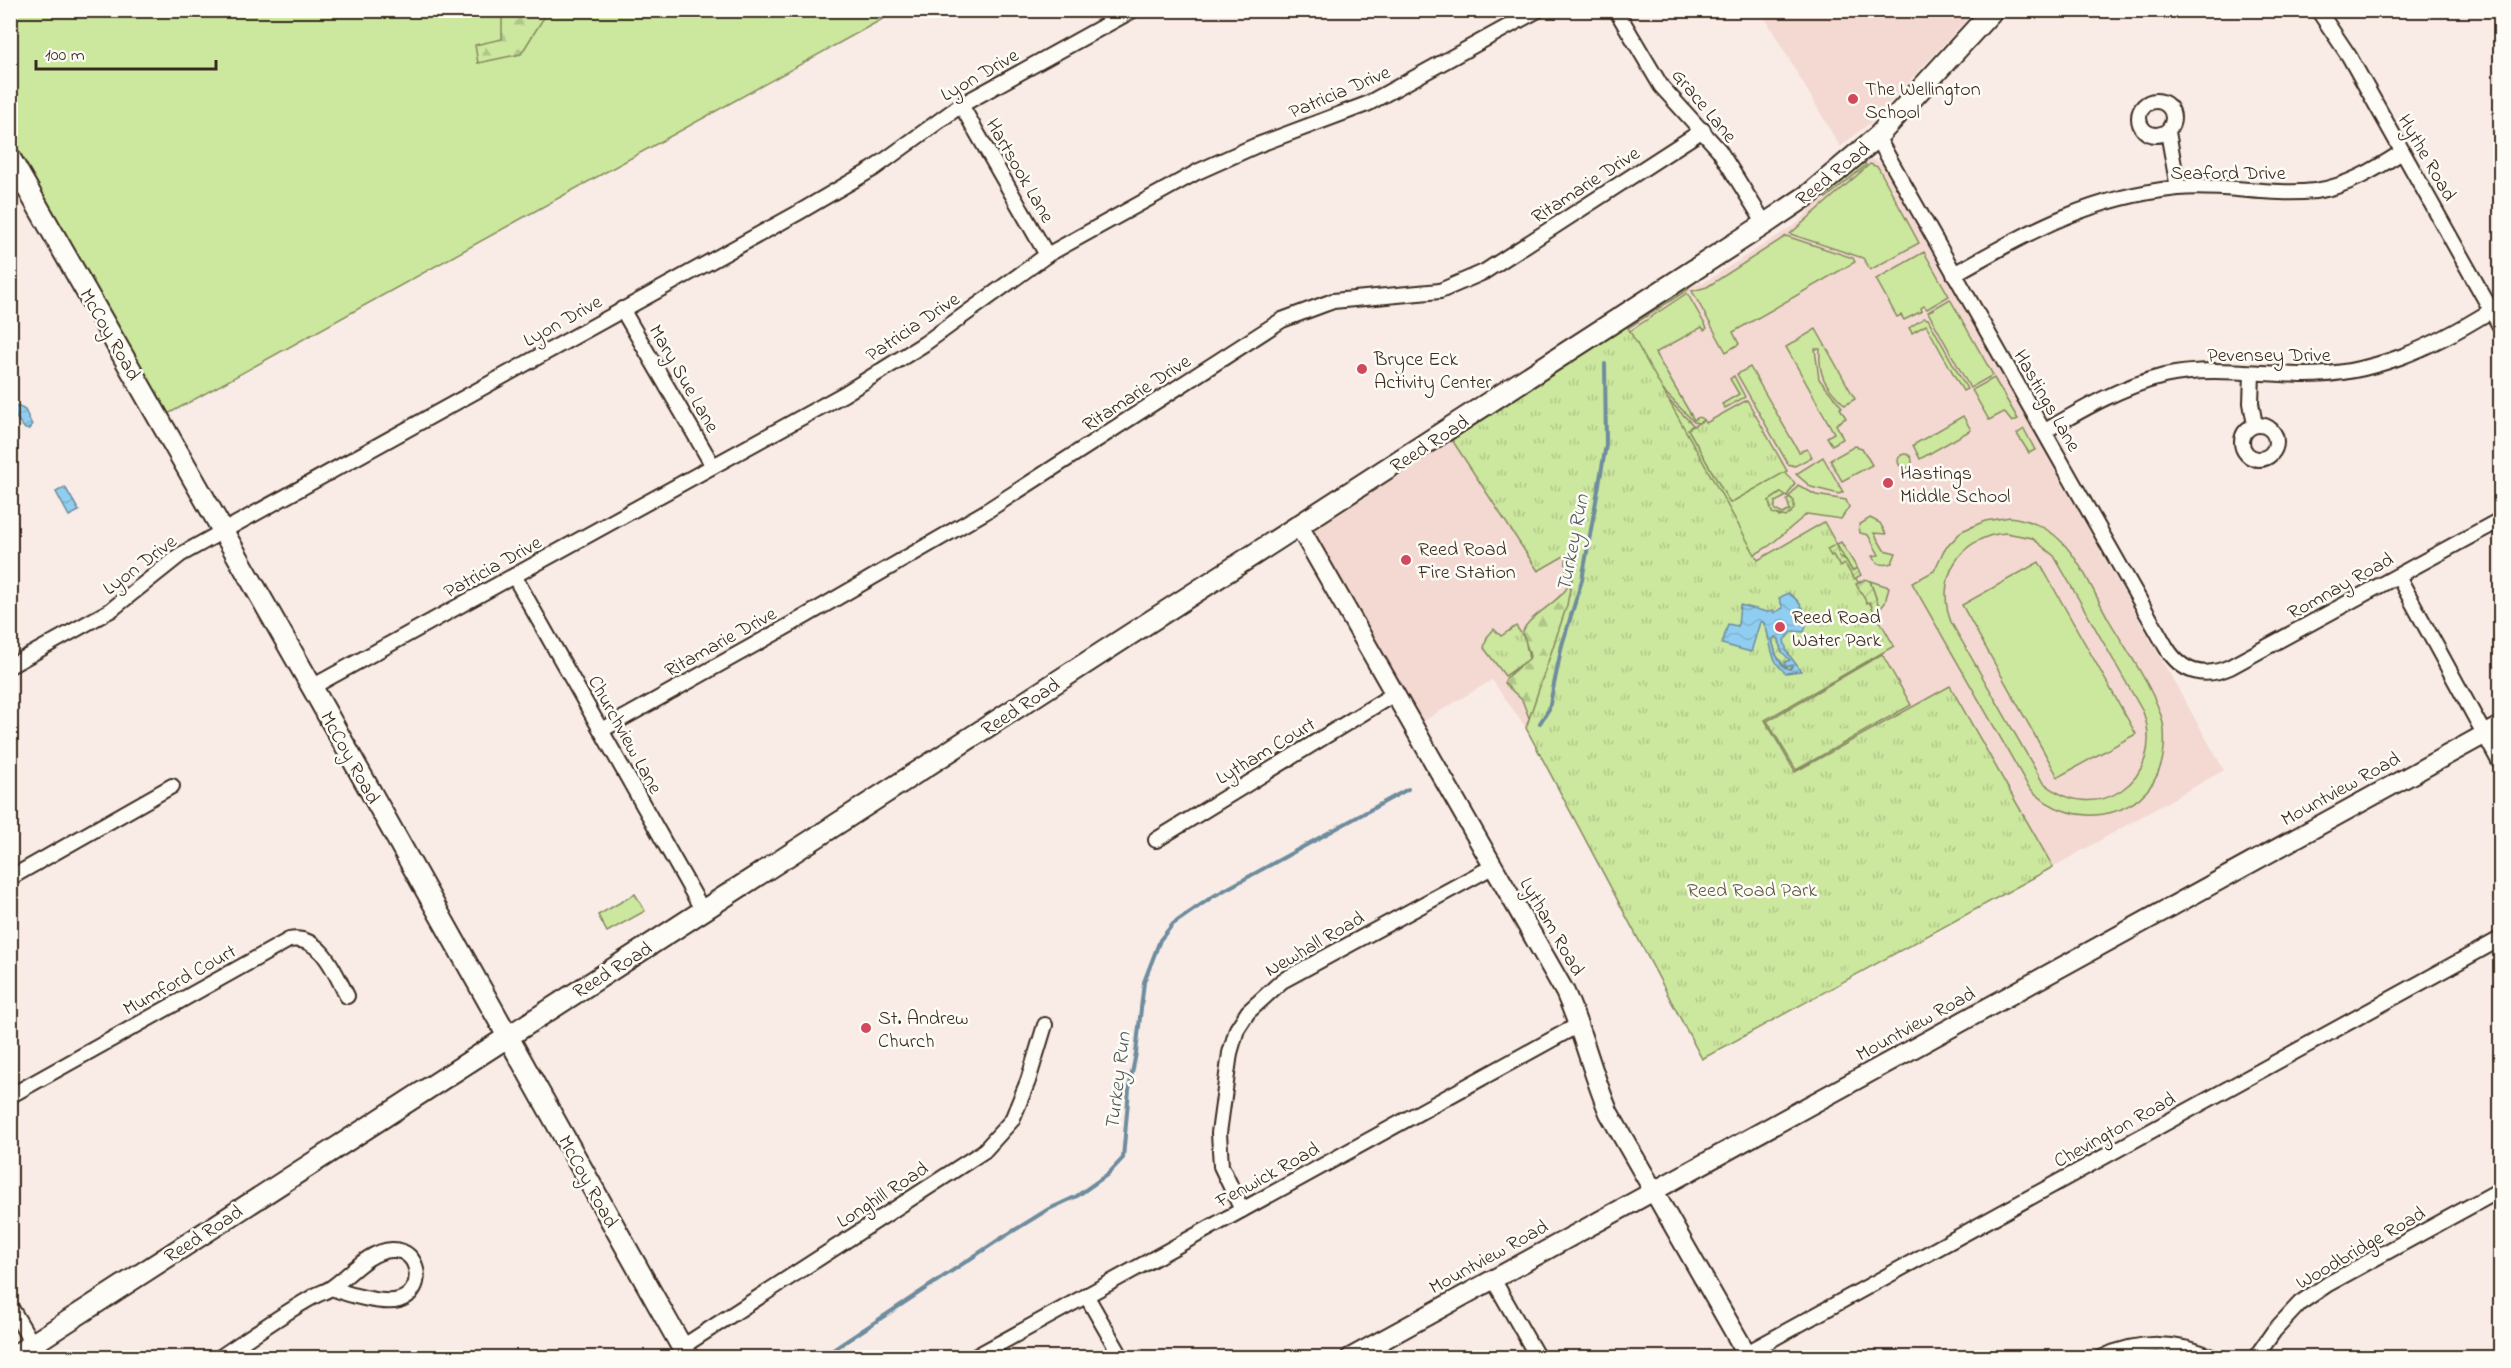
<svg xmlns="http://www.w3.org/2000/svg" width="2511" height="1368" font-family="'Indie Flower',sans-serif">
<style>
.built{fill:#f4d9d3}
.grass{fill:#cce79e;stroke:#84885e;stroke-width:1.5;fill-rule:evenodd}
.forest{fill:url(#forest-firs);stroke:#84885e;stroke-width:1.5}
.park{fill:url(#park-tufts);stroke:#84885e;stroke-width:1.5}
.garden{fill:url(#garden-furrows);stroke:#84885e;stroke-width:1.5}
.water{fill:url(#water-waves);stroke:#6e8c9d;stroke-width:1.5;fill-rule:evenodd}
.lines{fill:none;stroke-linecap:round;stroke-linejoin:round}
.stream{stroke:#6e8c9d;stroke-width:4}
.minor-casing{stroke:#3b2a1e;stroke-width:18}
.tertiary-casing{stroke:#3b2a1e;stroke-width:22}
.secondary-casing{stroke:#3b2a1e;stroke-width:24}
.minor{stroke:#fdfcf7;stroke-width:14}
.tertiary{stroke:#fdfcf7;stroke-width:18}
.secondary{stroke:#fdfcf7;stroke-width:20}
.poi-dot{fill:#d1495b;stroke:#fdfcf7;stroke-width:2}
.labels{text-anchor:middle;stroke-width:5;stroke-linejoin:round;paint-order:stroke}
.street-label{font-size:20px;fill:#3b2a1e;stroke:#fdfcf7}
.poi-label{font-size:20px;fill:#3b2a1e;stroke:#fdfcf7;text-anchor:start}
.park-label{font-size:20px;fill:#5f593e;stroke:#fdfcf7}
.water-label{font-size:21px;font-style:italic;fill:#545b5d;stroke:#fdfcf7}
</style>
<defs>
<pattern id="forest-firs" width="22" height="20" patternUnits="userSpaceOnUse" patternTransform="scale(1.5)"><rect width="22" height="20" fill="#cce79e"/><path d="M5 1l3.5 6h-7zM16 11l3.5 6h-7z" fill="#b0c688"/></pattern>
<pattern id="park-tufts" width="24" height="20" patternUnits="userSpaceOnUse" patternTransform="scale(1.5)"><rect width="24" height="20" fill="#cce79e"/><path d="M3 7l-1-3M5 7V3M7 7l1-3M15 17l-1-3M17 17v-4M19 17l1-3" fill="none" stroke="#b0c688"/></pattern>
<pattern id="garden-furrows" width="10" height="10" patternUnits="userSpaceOnUse" patternTransform="scale(1.5)"><rect width="10" height="10" fill="#cce79e"/><path d="M-1 1l2-2M0 10L10 0M9 11l2-2" fill="none" stroke="#b0c688"/></pattern>
<pattern id="water-waves" width="16" height="10" patternUnits="userSpaceOnUse" patternTransform="scale(1.5)"><rect width="16" height="10" fill="#90cef1"/><path d="M0 5q4-4 8 0t8 0" fill="none" stroke="#7db1ce"/></pattern>
</defs>
<rect width="100%" height="100%" fill="#f9ece7"/>
<filter id="ink" filterUnits="userSpaceOnUse"><feTurbulence type="fractalNoise" baseFrequency=".0167" numOctaves="2"/><feDisplacementMap in="SourceGraphic" scale="12" xChannelSelector="R" yChannelSelector="G"/><feConvolveMatrix kernelMatrix="1 2 1 2 8 2 1 2 1" color-interpolation-filters="sRGB"/></filter>
<g filter="url(#ink)">
<g class="built">
<path d="M1761 11H1975L1871 122 1840 147Z"/>
<path d="M1869 160H1876L1882 164 2224 770 2053 867 1950 686 1795 773 1765 720 1894 645 1758 560 1627 326 1689 286 1703 283 1799 222 1817 201Z"/>
<path d="M1440 423 1538 571 1578 547 1567 605 1526 728 1492 680 1412 728 1295 526 1358 475Z"/>
</g>
<g class="grass">
<path d="M10 11H897L168 414 11 137Z"/>
<path d="M1864 162 1866 165 1826 198 1824 196Z"/>
<path d="M1870 164 1878 167 1919 243 1870 270 1863 258 1790 234Z"/>
<path d="M1786 236 1853 258 1855 262 1733 332 1739 344 1726 352 1692 291 1707 287Z"/>
<path d="M1924 252 1949 296 1927 309 1924 306 1921 308 1922 311 1904 320 1901 315 1897 317 1876 279Z"/>
<path d="M1688 286 1689 289 1450 442Z"/>
<path d="M1687 293 1707 328 1704 330 1702 327 1655 353 1694 420 1699 417 1704 420 1699 423 1694 422 1615 341Z"/>
<path d="M1950 299 1993 375 1970 388 1928 312Z"/>
<path d="M1924 318 1928 319 1967 389 1963 391 1926 325 1912 333 1909 328Z"/>
<path d="M1816 329 1855 399 1845 405C1825 386 1818 376 1820 349H1815L1819 379 1842 407 1840 408 1846 418 1836 424 1843 439 1832 445 1827 437 1834 433 1786 347Z"/>
<path d="M1612 342 1693 425 1688 429 1730 503 1784 472 1795 483 1787 496 1780 493 1769 501 1779 517 1791 513 1792 499 1789 497 1798 485 1816 495 1846 500 1849 507 1841 519 1807 514 1769 546 1751 557Z"/>
<path d="M1750 367 1799 452 1807 449 1812 457 1795 466 1788 464 1737 374Z"/>
<path d="M1734 376 1745 397 1725 408 1722 404 1739 394 1730 379Z"/>
<path d="M1994 378 2018 419 2012 422 2004 412 1989 420 1972 390Z"/>
<path d="M1963 416 1971 430 1920 459 1913 445Z"/>
<path d="M2024 429 2035 450 2029 453 2017 434Z"/>
<path d="M1855 446 1862 448 1872 465 1842 481 1830 460Z"/>
<circle cx="1905" cy="461" r="7"/>
<path d="M1823 457 1843 492 1839 494 1811 487 1796 474Z"/>
<path d="M2010 517C2030 520 2048 527 2062 542 2082 563 2095 595 2109 620 2126 649 2148 680 2160 712 2164 723 2165 736 2164 748 2159 819 2071 837 2028 786L1912 583 1934 571 1944 550 1962 531 1985 521ZM2006 533 2032 538 2054 556 2143 712C2168 779 2095 830 2042 781L1951 622C1935 579 1959 536 2006 533Z"/>
<path d="M1870 518 1880 523 1886 534 1874 533 1884 550 1896 553 1892 563C1883 566 1876 565 1872 556L1879 555 1868 535 1860 533 1859 525Z"/>
<path d="M1841 542 1857 568 1852 571 1846 560 1838 554 1837 544Z"/>
<path d="M2039 562 2136 734 2058 777 1962 605Z"/>
<path d="M1870 581 1889 587 1885 603 1880 609Z"/>
<path d="M635 894 645 911 607 932 598 915Z"/>
</g>
<g class="forest">
<path d="M502 11H548L521 54 478 63 475 45 502 39Z"/>
<path d="M1621 395 1535 733 1522 700 1504 683 1507 677 1530 657C1529 649 1524 642 1523 635 1520 620 1561 602 1567 587 1572 574 1559 569 1571 547Z"/>
</g>
<g class="park">
<path d="M1627 326 1758 560 1824 522 1894 646 1765 720 1795 772 1950 686 2053 867 1702 1059 1526 728 1567 605 1578 548 1538 571 1452 440Z"/>
<path d="M1747 400 1787 471 1730 503 1688 429 1704 420 1706 423Z"/>
<path d="M1516 626 1525 639 1529 659 1505 676 1484 648 1487 637 1494 629 1501 636Z"/>
<path d="M1882 654 1911 705 1796 770 1767 721Z"/>
</g>
<g class="garden">
<path d="M1781 493 1787 496 1775 502V510L1783 514 1790 510 1787 500 1789 497 1794 501V509L1786 517 1772 513 1769 501Z"/>
<path d="M1837 544 1839 556 1846 560 1852 571 1857 568 1861 575 1854 579 1845 564 1840 567 1833 555 1831 556 1827 549Z"/>
<path d="M1865 579 1870 581 1880 609 1874 612 1870 602 1867 603 1856 584Z"/>
<path d="M1775 637 1779 639 1780 647 1790 660 1785 666 1793 665 1790 669H1786L1776 655 1772 640Z"/>
</g>
<g class="water">
<path d="M18 406 25 410 32 425 29 429H25L14 415V409Z"/>
<path d="M65 487 79 511 69 516 56 492Z"/>
<path d="M1788 593C1801 601 1811 617 1804 632L1793 631 1784 640 1787 652 1801 671 1786 673C1767 659 1773 639 1763 622H1760L1751 652 1722 644 1728 624 1738 626 1740 605 1767 612 1773 610 1774 613 1783 608 1779 598ZM1775 637 1779 639 1781 651 1790 660 1785 662V667L1793 665 1790 669 1784 667 1776 655 1772 640Z"/>
</g>
<g class="lines">
<g class="stream">
<path d="M1540 723 1549 709 1562 645 1582 580 1606 445 1605 364"/>
<path d="M821 1358 997 1241 1047 1210 1077 1196 1108 1174 1123 1158 1129 1089 1136 1053 1144 982 1160 940 1173 924 1212 897 1408 789"/>
</g>
<g class="minor-casing">
<g id="minor">
<path d="M1616 10 1661 86 1719 150 1765 224"/>
<path d="M2318 10 2349 56 2500 326"/>
<circle cx="2156" cy="118" r="17"/>
<path d="M961 105 1047 255"/>
<path d="M2168 132 2178 188"/>
<path d="M1877 137 2166 647C2181 672 2203 679 2230 667L2500 520"/>
<path d="M1954 274C2029 232 2089 197 2178 188 2224 184 2270 196 2315 191 2346 187 2376 169 2402 152"/>
<path d="M622 309 713 466"/>
<path d="M2252 373 2251 403 2255 425"/>
<circle cx="2259" cy="442" r="17"/>
<path d="M2045 431C2083 409 2120 387 2164 376 2209 366 2256 374 2301 375 2372 376 2433 347 2492 310"/>
<path d="M514 576 703 911"/>
<path d="M2398 576 2500 763"/>
<path d="M10 666 111 610 180 555 796 214 873 169 961 105 1133 10"/>
<path d="M312 687 844 394 924 344 1047 255 1197 172 1255 146 1367 104 1538 10"/>
<path d="M602 730 804 617 985 512 1282 320 1333 301 1440 291 1484 272 1703 130"/>
<path d="M1156 840 1394 694"/>
<path d="M10 878 172 786"/>
<path d="M10 1096 289 940C321 934 335 973 347 996"/>
<path d="M1242 1210 1221 1166 1219 1133 1230 1053 1237 1029 1248 1012 1282 981 1492 867"/>
<path d="M1493 1279 1538 1358"/>
<path d="M1086 1295 1122 1358"/>
<path d="M10 1306 41 1358"/>
<path d="M682 1347 984 1151 1012 1120 1028 1081 1045 1025"/>
<path d="M1747 1353 2500 939"/>
<path d="M219 1358C249 1338 279 1316 311 1298 317 1294 325 1292 331 1288 350 1275 368 1251 392 1250 421 1249 426 1292 399 1300 383 1305 346 1294 332 1288"/>
<path d="M973 1358 1580 1024"/>
<path d="M2101 1358C2138 1340 2177 1341 2214 1358"/>
<path d="M2255 1358 2274 1331 2300 1303 2328 1284 2500 1190"/>
</g>
</g>
<g class="tertiary-casing">
<g id="tertiary">
<path d="M1299 526 1565 992C1583 1032 1592 1073 1609 1113L1749 1358"/>
<path d="M1350 1358 2500 726"/>
</g>
</g>
<g class="secondary-casing">
<g id="secondary">
<path d="M10 158 312 687 688 1358"/>
<path d="M11 1358 1765 224 1811 193 1877 137 1993 10"/>
</g>
</g>
<use href="#minor" class="minor"/>
<use href="#tertiary" class="tertiary"/>
<use href="#secondary" class="secondary"/>
</g>
</g>
<g class="poi-dot">
<circle cx="1853" cy="99" r="6"/>
<circle cx="1362" cy="369" r="6"/>
<circle cx="1888" cy="483" r="6"/>
<circle cx="1406" cy="560" r="6"/>
<circle cx="1780" cy="627" r="6"/>
<circle cx="866" cy="1028" r="6"/>
</g>
<g class="labels">
<g class="street-label">
<text transform="translate(979 74) rotate(-30)" y="7">Lyon Drive</text>
<text transform="translate(1339 91) rotate(-23)" y="7">Patricia Drive</text>
<text transform="translate(1705 105) rotate(50)" y="7">Grace Lane</text>
<text transform="translate(2428 157) rotate(60)" y="7">Hythe Road</text>
<text transform="translate(1021 170) rotate(60)" y="7">Hartsook Lane</text>
<text x="2228" y="179">Seaford Drive</text>
<text transform="translate(1832 173) rotate(-39)" y="7">Reed Road</text>
<text transform="translate(1585 184) rotate(-33)" y="7">Ritamarie Drive</text>
<text transform="translate(562 320) rotate(-29)" y="7">Lyon Drive</text>
<text transform="translate(912 326) rotate(-34)" y="7">Patricia Drive</text>
<text transform="translate(111 334) rotate(60)" y="7">McCoy Road</text>
<text x="2269" y="361">Pevensey Drive</text>
<text transform="translate(685 378) rotate(60)" y="7">Mary Sue Lane</text>
<text transform="translate(1136 392) rotate(-33)" y="7">Ritamarie Drive</text>
<text transform="translate(2048 400) rotate(60)" y="7">Hastings Lane</text>
<text transform="translate(1429 443) rotate(-33)" y="7">Reed Road</text>
<text transform="translate(139 564) rotate(-37)" y="7">Lyon Drive</text>
<text transform="translate(492 566) rotate(-29)" y="7">Patricia Drive</text>
<text transform="translate(2340 585) rotate(-29)" y="7">Romnay Road</text>
<text transform="translate(720 641) rotate(-29)" y="7">Ritamarie Drive</text>
<text transform="translate(1020 706) rotate(-33)" y="7">Reed Road</text>
<text transform="translate(626 734) rotate(61)" y="7">Churchview Lane</text>
<text transform="translate(1265 750) rotate(-31)" y="7">Lytham Court</text>
<text transform="translate(351 757) rotate(61)" y="7">McCoy Road</text>
<text transform="translate(2340 788) rotate(-29)" y="7">Mountview Road</text>
<text transform="translate(1553 926) rotate(60)" y="7">Lytham Road</text>
<text transform="translate(1314 943) rotate(-30)" y="7">Newhall Road</text>
<text transform="translate(612 969) rotate(-32)" y="7">Reed Road</text>
<text transform="translate(179 979) rotate(-29)" y="7">Mumford Court</text>
<text transform="translate(1915 1023) rotate(-29)" y="7">Mountview Road</text>
<text transform="translate(2114 1129) rotate(-29)" y="7">Chevington Road</text>
<text transform="translate(1267 1174) rotate(-29)" y="7">Fenwick Road</text>
<text transform="translate(589 1181) rotate(61)" y="7">McCoy Road</text>
<text transform="translate(882 1194) rotate(-33)" y="7">Longhill Road</text>
<text transform="translate(203 1233) rotate(-33)" y="7">Reed Road</text>
<text transform="translate(2360 1247) rotate(-30)" y="7">Woodbridge Road</text>
<text transform="translate(1488 1256) rotate(-29)" y="7">Mountview Road</text>
</g>
<g class="poi-label">
<text x="1865" y="95">The Wellington<tspan x="1865" dy="23">School</tspan></text>
<text x="1374" y="365">Bryce Eck<tspan x="1374" dy="23">Activity Center</tspan></text>
<text x="1900" y="479">Hastings<tspan x="1900" dy="23">Middle School</tspan></text>
<text x="1418" y="555">Reed Road<tspan x="1418" dy="23">Fire Station</tspan></text>
<text x="1792" y="623">Reed Road<tspan x="1792" dy="23">Water Park</tspan></text>
<text x="878" y="1024">St. Andrew<tspan x="878" dy="23">Church</tspan></text>
</g>
<g class="park-label">
<text x="1752" y="896">Reed Road Park</text>
</g>
<g class="water-label">
<text transform="translate(1572 543) rotate(-79)" y="7">Turkey Run</text>
<text transform="translate(1117 1081) rotate(-83)" y="7">Turkey Run</text>
</g>
</g>
<rect width="2511" height="1368" fill="none" stroke="#fdfcf7" stroke-width="36"/>
<rect x="18" y="18" width="2475" height="1332" fill="none" stroke="#3b2a1e" stroke-width="2" filter="url(#ink)"/>
<path d="M36 60v9h180v-9" fill="none" stroke="#3b2a1e" stroke-width="3"/>
<text x="45" y="60" font-size="18" fill="#3b2a1e" stroke="#fdfcf7" stroke-width="4.5" paint-order="stroke">100 m</text>
</svg>
